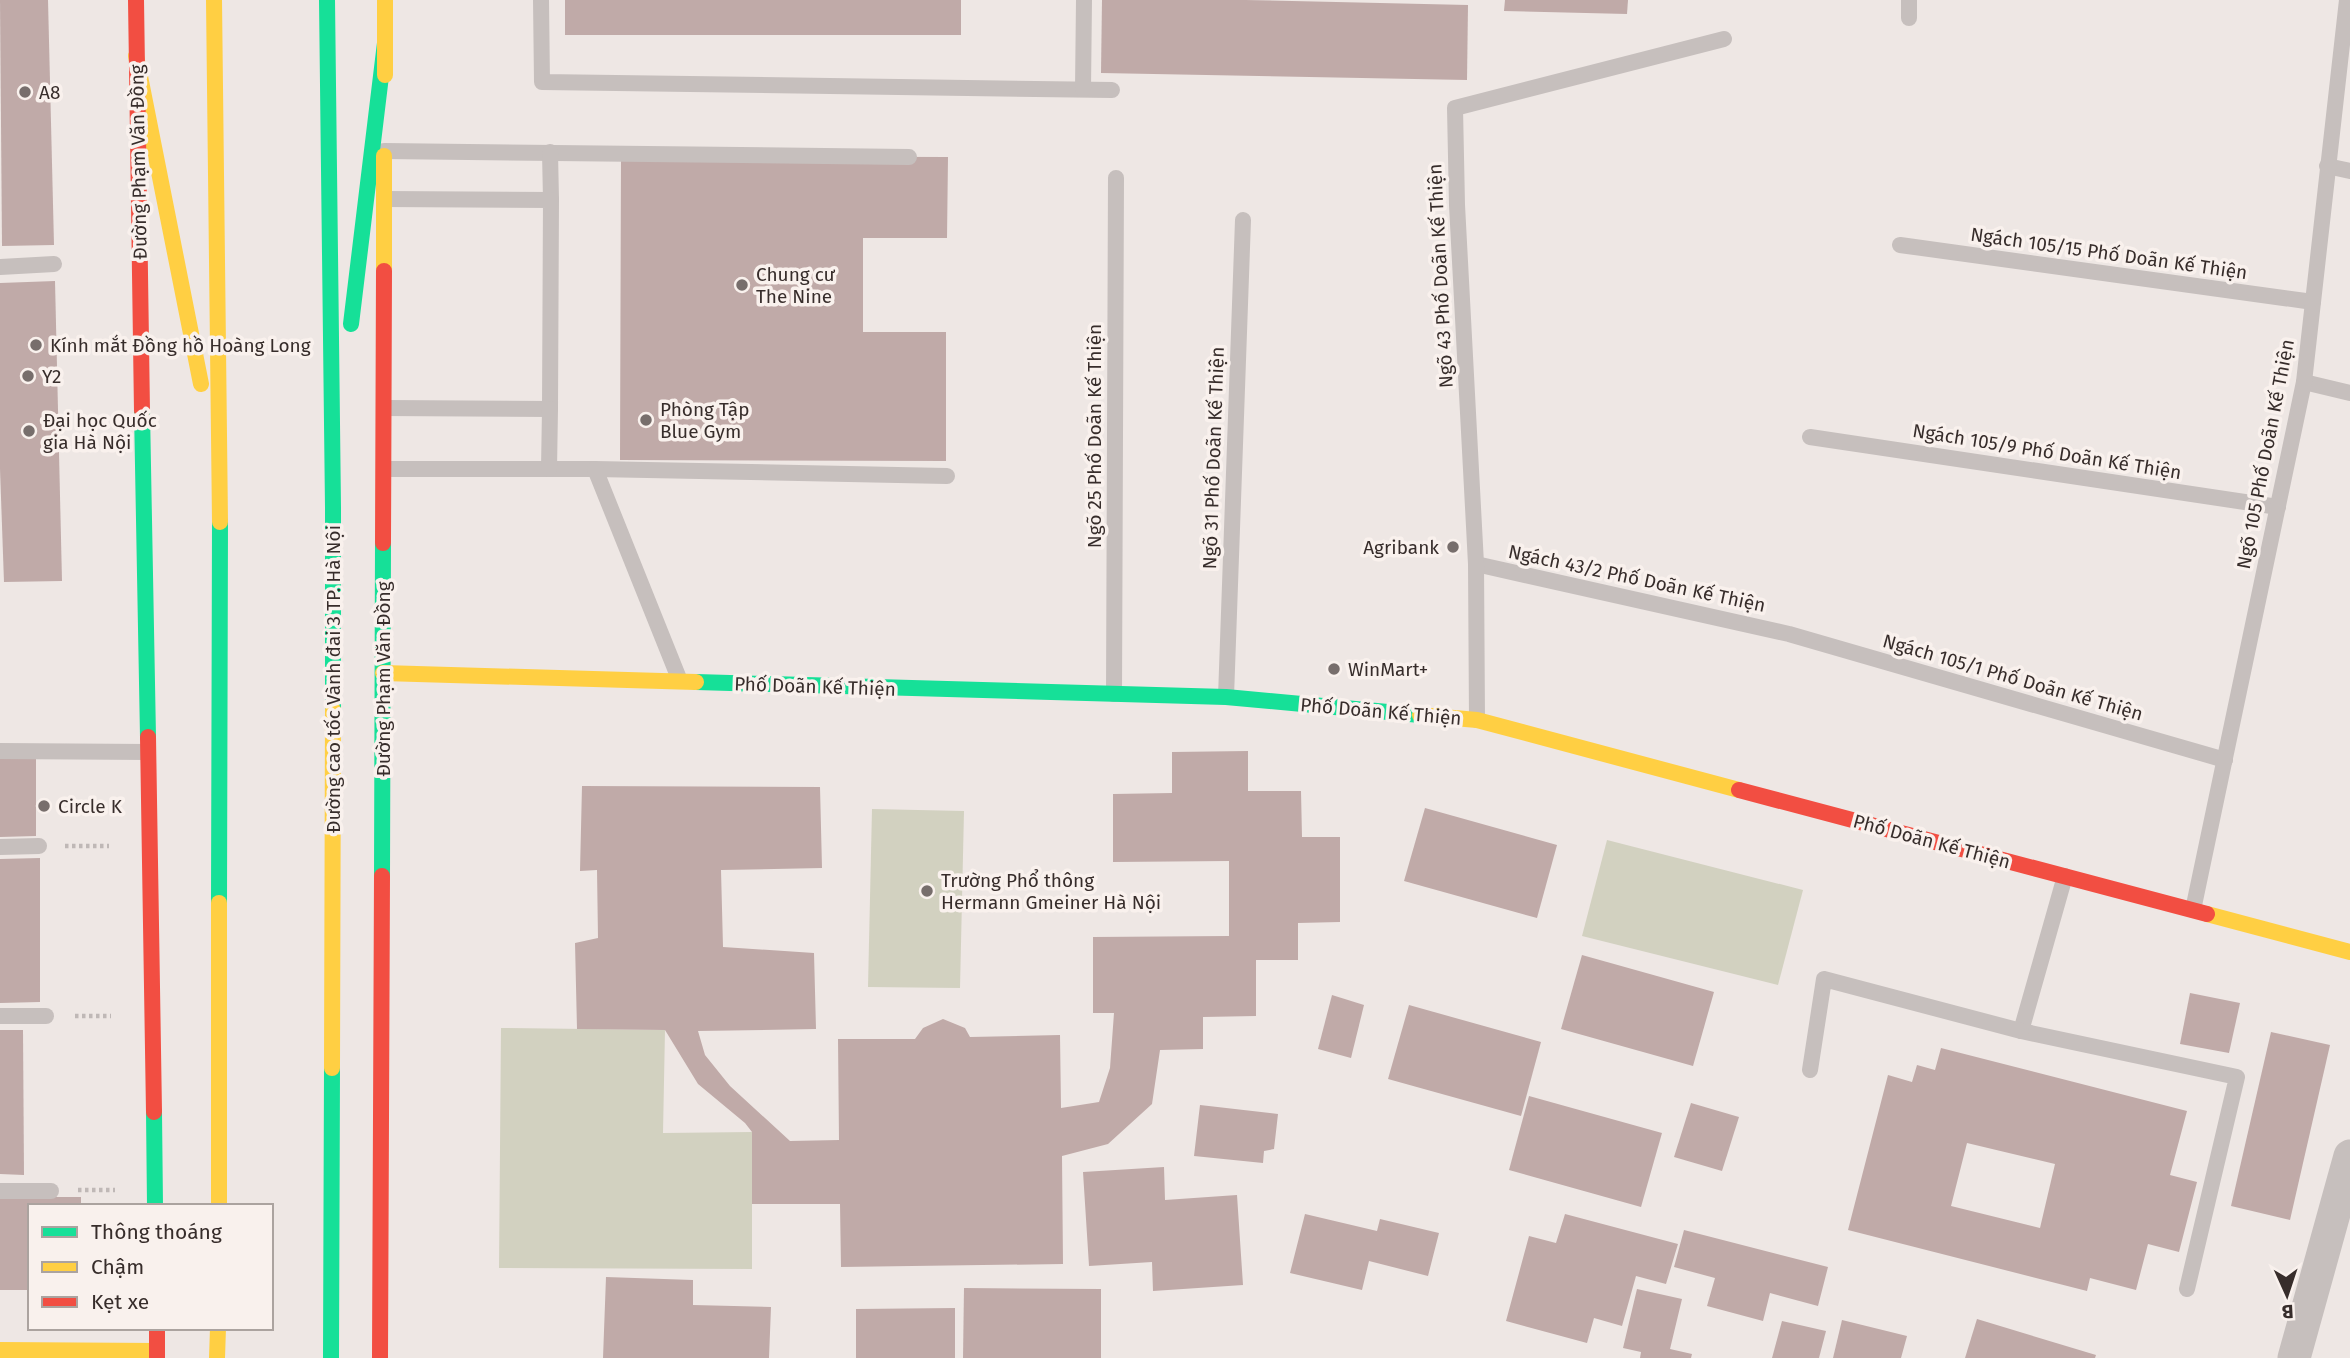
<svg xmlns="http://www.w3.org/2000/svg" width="2350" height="1358" font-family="'Fira Sans',sans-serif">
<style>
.green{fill:#d2d1c0}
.building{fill:#c0aaa8;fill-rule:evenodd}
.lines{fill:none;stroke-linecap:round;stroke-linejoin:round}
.path{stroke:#bfb8b6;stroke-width:4.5;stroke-dasharray:3.5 3.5;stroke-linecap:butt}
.lane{stroke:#c6bfbd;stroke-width:16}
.street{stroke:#c6bfbd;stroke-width:33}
.fast{stroke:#16e098;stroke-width:16}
.slow{stroke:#ffcf43;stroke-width:16}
.jam{stroke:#f24e42;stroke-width:16}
.poi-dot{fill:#776e6c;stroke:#f9f1ed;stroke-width:2.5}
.labels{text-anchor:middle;stroke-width:7;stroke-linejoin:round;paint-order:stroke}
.poi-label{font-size:19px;fill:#372d2b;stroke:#f9f1ed;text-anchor:start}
.street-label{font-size:19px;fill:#372d2b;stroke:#f9f1ed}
</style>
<rect width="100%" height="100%" fill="#eee7e4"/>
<g class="green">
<path d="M872 809 964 811 960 988 868 987Z"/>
<path d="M1607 840 1803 890 1778 985 1582 936Z"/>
<path d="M501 1028 665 1030 663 1133 752 1132V1269L499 1268Z"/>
</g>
<g class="building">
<path d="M0 0H48L54 245 2 246Z"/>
<rect x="565" y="0" width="396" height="35"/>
<path d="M1102 0H1245L1468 5 1467 80 1101 73Z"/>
<path d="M1505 0H1628L1627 14 1504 11Z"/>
<path d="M621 156 948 157 947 238H863V332H946V461L620 460Z"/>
<path d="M55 281 62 581 4 582 0 469V283Z"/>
<path d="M1248 751V791H1301L1302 837H1340V922L1298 923V960H1256V1016L1203 1017V1049L1160 1050 1152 1104 1108 1144 1062 1156 1063 1264 841 1267 840 1204H752V1132L745 1123 698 1084 665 1030 577 1029 575 943 598 938 597 870 580 871 582 786 820 787 822 868 721 870 723 947 814 953 816 1029 698 1031 705 1055 730 1086 790 1141 839 1140 838 1039H915L923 1028 943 1019 965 1028 970 1037 1060 1035 1061 1108 1099 1102 1110 1068 1114 1013H1093V937L1229 936V861L1113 862V794L1172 793V752Z"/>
<path d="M0 756H36V836L0 837Z"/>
<path d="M1425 808 1557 845 1537 918 1404 881Z"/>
<path d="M40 858V1002L0 1003V859Z"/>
<path d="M1582 955 1714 992 1693 1066 1561 1029Z"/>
<path d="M2190 993 2240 1003 2229 1053 2180 1044Z"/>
<path d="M1332 995 1364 1005 1351 1058 1318 1049Z"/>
<path d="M1409 1005 1541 1042 1521 1116 1388 1079Z"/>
<path d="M0 1030H23L24 1175 0 1174Z"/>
<path d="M2271 1032 2330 1045 2290 1220 2231 1206Z"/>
<path d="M1941 1048 2187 1111 2170 1175 2197 1182 2179 1252 2148 1244 2136 1290 2090 1278 2087 1291 1848 1230 1888 1075 1912 1082 1917 1065 1935 1070ZM1967 1143 2055 1164 2040 1228 1951 1206Z"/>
<path d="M1529 1096 1662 1133 1641 1207 1509 1170Z"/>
<path d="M1691 1103 1739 1117 1722 1171 1674 1157Z"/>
<path d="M1200 1105 1278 1114 1274 1149 1264 1151 1263 1163 1194 1156Z"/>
<path d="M1164 1167 1165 1200 1237 1195 1243 1285 1153 1291 1152 1262 1089 1266 1083 1172Z"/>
<path d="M0 1197H81V1206H30V1290H0Z"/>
<path d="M1305 1214 1377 1231 1380 1219 1439 1233 1428 1276 1369 1261 1362 1290 1290 1273Z"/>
<path d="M1565 1214 1678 1244 1666 1284 1636 1276 1622 1326 1594 1318 1587 1343 1506 1321 1529 1236 1556 1243Z"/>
<path d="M1684 1230 1828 1267 1818 1306 1770 1293 1763 1321 1707 1306 1715 1278 1674 1267Z"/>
<path d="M606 1277 693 1280V1305L771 1307 769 1358H603Z"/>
<path d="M964 1288 1101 1289V1358H963Z"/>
<path d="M1637 1289 1682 1299 1670 1349 1692 1354 1691 1358H1640L1641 1352 1623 1348Z"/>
<path d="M955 1308V1358H856V1309Z"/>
<path d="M1977 1319 2096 1355 2095 1358H1965Z"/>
<path d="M1842 1320 1907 1336 1901 1358H1833Z"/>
<path d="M1782 1321 1826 1331 1819 1358H1772Z"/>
</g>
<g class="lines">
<g class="path">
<path d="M65 846H109"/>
<path d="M75 1016H111"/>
<path d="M78 1190H115"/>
</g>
<g class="lane">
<path d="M541 0 542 82 1112 90"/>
<path d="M1909 0V18"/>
<path d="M1083 89 1084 0"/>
<path d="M384 151 909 157"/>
<path d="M550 152 551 200"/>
<path d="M2327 166 2350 171"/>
<path d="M1900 245 2313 302"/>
<path d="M0 267 54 264"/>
<path d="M2304 382 2350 393"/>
<path d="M384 408 550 409 551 200 384 199"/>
<path d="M1810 437 2278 507"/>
<path d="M384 469H595L947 476"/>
<path d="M549 469 550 409"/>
<path d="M595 469 680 681"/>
<path d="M1476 564 1789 634 2225 760"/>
<path d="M1114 694 1116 178"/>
<path d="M1226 697 1243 220"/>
<path d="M1477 720 1476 564 1457 205 1455 108 1724 39"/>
<path d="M0 751 148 752"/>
<path d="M0 847 39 846"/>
<path d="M2065 876 2021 1031 2237 1077 2187 1289"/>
<path d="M2193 910 2304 382 2347 0"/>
<path d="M0 1016H46"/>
<path d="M1810 1070 1824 979 2021 1031"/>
<path d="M0 1191H51"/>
</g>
<path class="street" d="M2294 1358 2350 1156"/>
<g class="fast">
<path d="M327 0 333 507V710"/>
<path d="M351 324 385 43"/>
<path d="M142 411 148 737"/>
<path d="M696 682 1226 697 1420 715"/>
<path d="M382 876 383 543"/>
<path d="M219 903 220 522"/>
<path d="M154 1112 155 1206"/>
<path d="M331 1358 332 1068"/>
</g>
<g class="slow">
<path d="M214 0 220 522"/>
<path d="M385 0V75"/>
<path d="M136 56 201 384"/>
<path d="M384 271V156"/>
<path d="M383 673 696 682"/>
<path d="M1420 715 1477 720 1739 790"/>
<path d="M2207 914 2350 952"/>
<path d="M332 1068 333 710"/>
<path d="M219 1206V903"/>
<path d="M0 1350 157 1351"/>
<path d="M217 1358 218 1328"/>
</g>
<g class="jam">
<path d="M136 0 142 411"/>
<path d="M383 543 384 271"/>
<path d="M148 737 154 1112"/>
<path d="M1739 790 2207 914"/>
<path d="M157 1328V1358"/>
<path d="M380 1358 382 876"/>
</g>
</g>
<g class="poi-dot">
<circle cx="25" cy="92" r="7"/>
<circle cx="742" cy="285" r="7"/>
<circle cx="36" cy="345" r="7"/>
<circle cx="28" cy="376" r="7"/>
<circle cx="646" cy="420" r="7"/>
<circle cx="29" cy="431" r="7"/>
<circle cx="1453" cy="547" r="7"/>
<circle cx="1334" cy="669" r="7"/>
<circle cx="44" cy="806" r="7"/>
<circle cx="927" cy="891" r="7"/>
</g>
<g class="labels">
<g class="poi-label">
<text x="39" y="99">A8</text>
<text x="756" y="281">Chung cư<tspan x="756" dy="22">The Nine</tspan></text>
<text x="50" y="352">Kính mắt Đồng hồ Hoàng Long</text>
<text x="42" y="383">Y2</text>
<text x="660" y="416">Phòng Tập<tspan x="660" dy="22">Blue Gym</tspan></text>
<text x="43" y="427">Đại học Quốc<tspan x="43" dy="22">gia Hà Nội</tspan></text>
<text x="1439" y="554" text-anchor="end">Agribank</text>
<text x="1348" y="676">WinMart+</text>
<text x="58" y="813">Circle K</text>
<text x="941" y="887">Trường Phổ thông<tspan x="941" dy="22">Hermann Gmeiner Hà Nội</tspan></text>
</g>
<g class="street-label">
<text transform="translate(138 162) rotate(-91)" y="7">Đường Phạm Văn Đồng</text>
<text transform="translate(2109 253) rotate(8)" y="7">Ngách 105/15 Phố Doãn Kế Thiện</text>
<text transform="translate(1440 276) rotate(-93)" y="7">Ngõ 43 Phố Doãn Kế Thiện</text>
<text transform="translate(1094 436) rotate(-90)" y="7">Ngõ 25 Phố Doãn Kế Thiện</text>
<text transform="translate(2047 451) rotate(9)" y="7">Ngách 105/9 Phố Doãn Kế Thiện</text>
<text transform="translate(2265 454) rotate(-79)" y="7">Ngõ 105 Phố Doãn Kế Thiện</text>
<text transform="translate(1213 458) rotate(-88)" y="7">Ngõ 31 Phố Doãn Kế Thiện</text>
<text transform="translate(1637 578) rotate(12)" y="7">Ngách 43/2 Phố Doãn Kế Thiện</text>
<text transform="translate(2013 677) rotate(16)" y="7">Ngách 105/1 Phố Doãn Kế Thiện</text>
<text transform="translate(333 679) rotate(-90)" y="7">Đường cao tốc Vành đai 3 TP. Hà Nội</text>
<text transform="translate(383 679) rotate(-90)" y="7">Đường Phạm Văn Đồng</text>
<text transform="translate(815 686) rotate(2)" y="7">Phố Doãn Kế Thiện</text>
<text transform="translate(1381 711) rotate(5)" y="7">Phố Doãn Kế Thiện</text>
<text transform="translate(1932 841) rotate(15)" y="7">Phố Doãn Kế Thiện</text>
</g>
</g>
<rect x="28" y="1204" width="245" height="126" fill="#f9f1ed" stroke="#aba39f" stroke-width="2"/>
<rect x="42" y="1227" width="35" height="10" fill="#16e098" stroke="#aba39f" stroke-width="2"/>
<text x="91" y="1239" font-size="21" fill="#372d2b">Thông thoáng</text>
<rect x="42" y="1262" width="35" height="10" fill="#ffcf43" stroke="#aba39f" stroke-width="2"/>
<text x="91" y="1274" font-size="21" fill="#372d2b">Chậm</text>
<rect x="42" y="1297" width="35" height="10" fill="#f24e42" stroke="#aba39f" stroke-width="2"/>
<text x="91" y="1309" font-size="21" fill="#372d2b">Kẹt xe</text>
<g transform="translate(2287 1295) rotate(177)" stroke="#f9f1ed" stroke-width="5" paint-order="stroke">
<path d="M0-5L12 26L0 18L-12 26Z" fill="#372d2b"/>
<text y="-10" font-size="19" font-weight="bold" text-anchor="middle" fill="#372d2b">B</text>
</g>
</svg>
